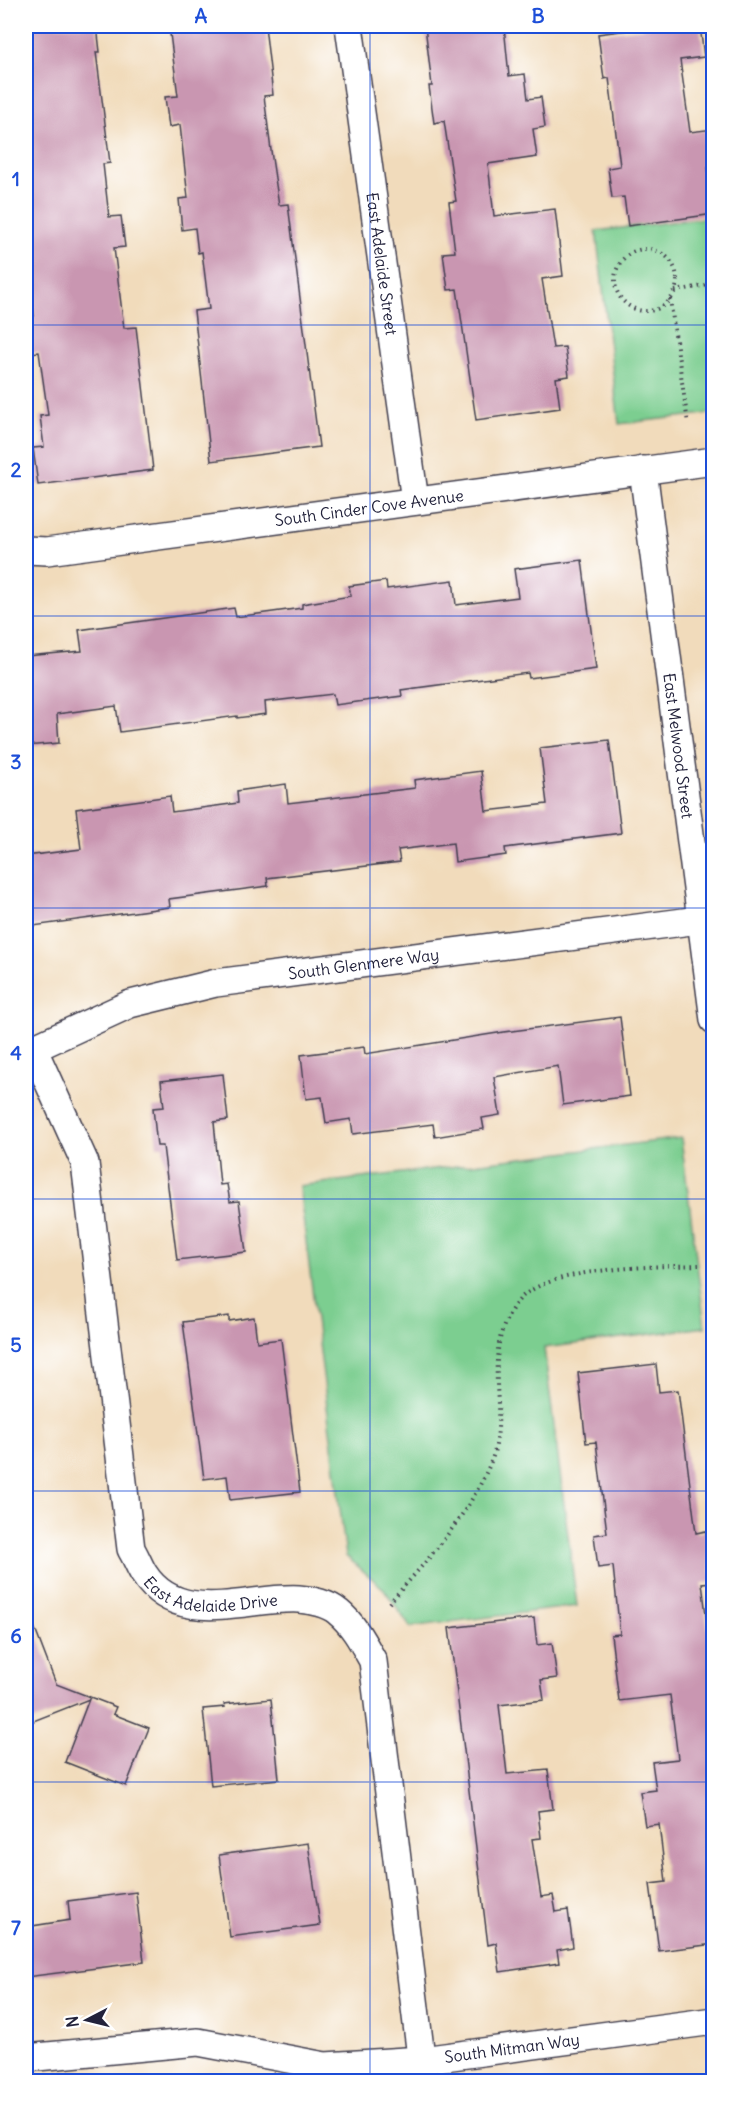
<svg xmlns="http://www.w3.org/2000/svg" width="739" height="2107" font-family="Delius,sans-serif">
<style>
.green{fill:#7bce90;stroke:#4e7866;stroke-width:1.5}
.building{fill:#c996b1}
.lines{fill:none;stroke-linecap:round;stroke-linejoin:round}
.street-casing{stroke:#413e4e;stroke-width:30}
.path{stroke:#413e4e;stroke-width:4;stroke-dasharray:1.5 4.5;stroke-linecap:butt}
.street{stroke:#fff;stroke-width:27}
.grid{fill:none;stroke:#1d4ed8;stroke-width:1.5;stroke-opacity:0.55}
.labels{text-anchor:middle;stroke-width:5;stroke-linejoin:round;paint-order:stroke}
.street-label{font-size:16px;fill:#22223b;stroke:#fff}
.neatline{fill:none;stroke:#1d4ed8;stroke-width:2}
.grid-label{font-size:20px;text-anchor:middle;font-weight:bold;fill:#1d4ed8}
</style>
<rect width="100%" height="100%" fill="#fff"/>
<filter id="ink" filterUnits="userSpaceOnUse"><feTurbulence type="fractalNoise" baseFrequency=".0167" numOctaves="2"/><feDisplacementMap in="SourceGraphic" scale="12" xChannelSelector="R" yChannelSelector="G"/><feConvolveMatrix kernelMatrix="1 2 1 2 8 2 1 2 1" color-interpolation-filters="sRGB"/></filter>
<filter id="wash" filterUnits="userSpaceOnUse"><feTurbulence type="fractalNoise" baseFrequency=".008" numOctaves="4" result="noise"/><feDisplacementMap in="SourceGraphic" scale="24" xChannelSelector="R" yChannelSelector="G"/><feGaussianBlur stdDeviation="1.35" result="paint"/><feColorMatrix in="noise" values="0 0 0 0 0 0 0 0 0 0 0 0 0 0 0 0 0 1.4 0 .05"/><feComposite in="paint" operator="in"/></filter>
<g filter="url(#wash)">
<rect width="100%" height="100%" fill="#f1dbbb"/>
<g class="green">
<path d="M713 217V413L619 424 596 231Z"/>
<path d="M681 1138 705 1327 544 1348 577 1606 410 1627 384 1589 346 1556 299 1186Z"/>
</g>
<g id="blocks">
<g class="building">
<path d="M26 26H97L100 52H96L110 163 103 164 109 217 121 216 125 247 114 248 124 328 136 327 153 470 38 485 33 448 44 447 40 416 48 415 39 352 30 353 26 319V317L34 316 26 238Z"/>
<path d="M169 26H265L273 95 264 96 272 158 279 205 288 204 319 447 211 461 194 311 209 309 202 252 198 253 195 228 182 230 179 199 188 198 180 125 169 127 165 97 178 96Z"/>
<path d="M425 26H504L509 76 525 74 528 99 541 97 545 127 533 129 537 157 488 164 494 216 555 209 563 276 542 279 553 348 565 347 569 376 556 378 560 408 476 420 457 289 448 290 443 253 455 252 449 202 456 201 444 121 434 123 429 86H432Z"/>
<path d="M659 26H700L704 57 680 60 690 132 714 129V166L708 167 714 214 628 226 624 197 612 198 608 168 620 166 609 78 604 79 598 34Z"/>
<path d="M582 560 596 669 529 678 528 673 401 690 402 696 335 705 333 694 265 702 266 714 237 718V716L120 732 116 706 57 714 59 743 26 746V656L82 651 79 630 234 608 236 617 302 608V604L351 596 349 586 386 581 387 589 453 580 456 605 518 597 514 569Z"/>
<path d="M609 740 621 833 505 848 506 855 455 862 453 843 398 850 400 862 267 878 268 886 169 899 170 907 26 927V856L81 849 76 809 170 796 172 812 238 803 237 791 286 784 288 803 415 788 414 780 481 771 486 811 547 804 540 748Z"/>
<path d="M620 1017 630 1096 563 1105 558 1066 494 1077 500 1115 482 1118 484 1129 435 1137 433 1124 353 1134 351 1119 326 1123 322 1097 306 1099 301 1055 364 1047 365 1054 504 1032Z"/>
<path d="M223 1074 228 1120 214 1122 220 1185 227 1184 230 1202 239 1201 246 1252 177 1260 163 1146H157L153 1108 164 1107 161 1081Z"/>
<path d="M229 1316V1321L254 1317 257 1342 281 1339 300 1492 230 1500 227 1476 204 1479 183 1322Z"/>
<path d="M656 1364 659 1392 678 1390 696 1533 706 1531 712 1582 702 1583 714 1678V1944L659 1951 650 1884 666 1882 659 1824 645 1826 640 1792 656 1790 652 1762 678 1759 670 1695 619 1701 611 1635 620 1634 613 1566 598 1568 594 1535 607 1533 596 1442 586 1443 578 1373Z"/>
<path d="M26 1611H28L56 1684 116 1707 113 1714 149 1728 126 1786 65 1762 89 1699 26 1724Z"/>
<path d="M534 1618 537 1645 552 1643 557 1678 541 1680 544 1700 499 1705 507 1774 548 1770 553 1809 538 1811 541 1838 532 1839 541 1897 553 1895 556 1912 568 1910 573 1947 557 1950 559 1963 500 1972 496 1943 488 1945 449 1628Z"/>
<path d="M271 1699 279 1779 211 1786 203 1709 225 1707 224 1704Z"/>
<path d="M308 1843 320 1925 230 1937 219 1855Z"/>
<path d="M136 1892 144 1962 26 1977V1927L70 1920 68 1901Z"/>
</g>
</g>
</g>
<g filter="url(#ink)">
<use href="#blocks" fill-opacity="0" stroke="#413e4e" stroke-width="1.5"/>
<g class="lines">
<g class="street-casing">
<g id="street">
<path id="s1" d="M349 26 415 501"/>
<path id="s2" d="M643 470 714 1020"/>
<path id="s3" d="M26 550 47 551 714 461"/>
<path id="s4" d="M33 1048 85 1163 131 1549C136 1557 139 1566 144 1574 179 1628 248 1596 299 1599 312 1600 329 1604 338 1612 354 1625 363 1643 373 1661L424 2082"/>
<path id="s5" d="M26 1052 130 1004 216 983 714 918"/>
<path id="s6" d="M26 2058 198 2042 325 2066 422 2060 714 2021"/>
</g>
</g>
<g class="path">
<circle cx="646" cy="280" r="31"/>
<path d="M675 291 714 284"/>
<path d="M670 299 688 423"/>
<path d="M389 1603C427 1561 471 1513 492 1459 505 1424 493 1386 498 1350 500 1333 507 1313 519 1300 549 1266 654 1267 699 1265"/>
</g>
<use href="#street" class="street"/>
</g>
</g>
<path class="grid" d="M370 26V2082M26 325H714M26 616H714M26 908H714M26 1199H714M26 1491H714M26 1782H714"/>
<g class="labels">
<g class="street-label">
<text dy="6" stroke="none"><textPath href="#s1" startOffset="240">East Adelaide Street</textPath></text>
<text dy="6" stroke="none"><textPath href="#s3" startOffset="346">South Cinder Cove Avenue</textPath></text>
<text dy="6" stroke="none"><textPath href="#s2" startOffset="278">East Melwood Street</textPath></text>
<text dy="6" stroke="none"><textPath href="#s5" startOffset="352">South Glenmere Way</textPath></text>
<text dy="6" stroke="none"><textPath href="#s4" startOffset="618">East Adelaide Drive</textPath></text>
<text dy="6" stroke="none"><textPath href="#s6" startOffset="490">South Mitman Way</textPath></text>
</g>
</g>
<rect width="739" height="2107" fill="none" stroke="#fff" stroke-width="66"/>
<g transform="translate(87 2020) rotate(263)" stroke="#ffffff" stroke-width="4.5" paint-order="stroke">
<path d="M0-4.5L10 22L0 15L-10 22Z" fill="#22223b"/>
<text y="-9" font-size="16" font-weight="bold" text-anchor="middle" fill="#22223b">N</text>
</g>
<rect x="33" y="33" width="673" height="2041" class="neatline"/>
<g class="grid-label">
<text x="201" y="23">A</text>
<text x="538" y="23">B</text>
<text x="16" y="186">1</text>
<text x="16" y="477">2</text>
<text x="16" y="769">3</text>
<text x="16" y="1060">4</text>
<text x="16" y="1352">5</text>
<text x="16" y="1643">6</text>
<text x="16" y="1935">7</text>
</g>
</svg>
